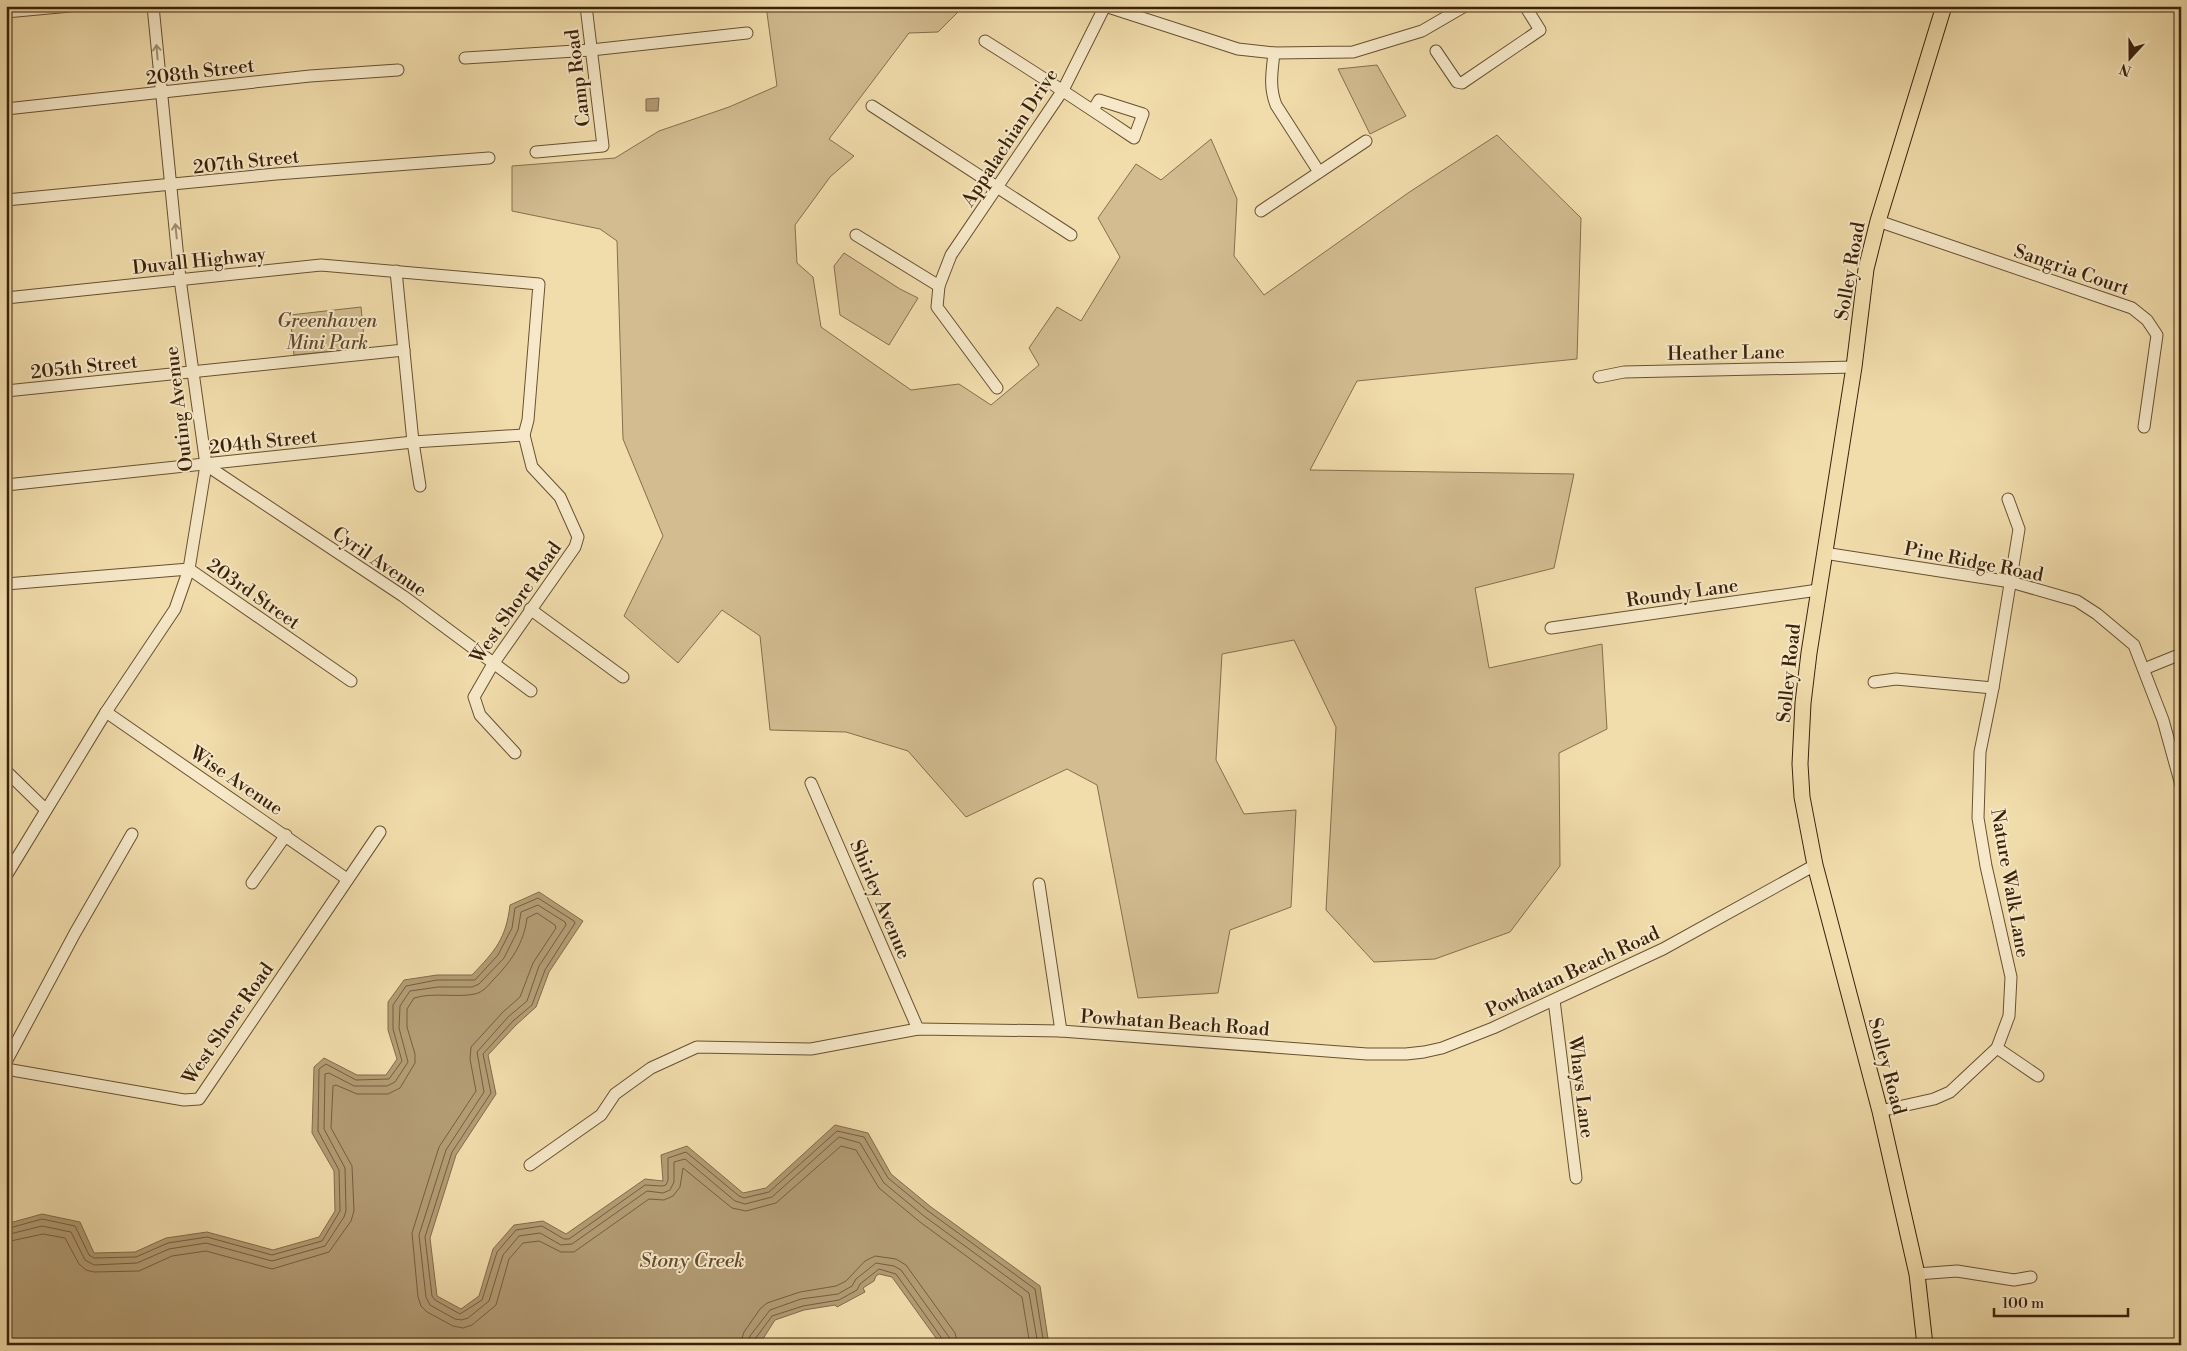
<svg xmlns="http://www.w3.org/2000/svg" width="2187" height="1351" font-family="'Libre Bodoni',serif">
<style>
.green{fill:#d2bc90;stroke:#866e4d}
.water{fill:#b39c74;stroke:#836b4a}
.lines{fill:none;stroke-linecap:round;stroke-linejoin:round}
.shore{stroke:#765e3f;stroke-width:1}
.minor-casing{stroke:#685032;stroke-width:13}
.major-casing{stroke:#3a210a;stroke-width:17}
.minor{stroke:#f6e8c8;stroke-width:11}
.major{stroke:#f1dcab;stroke-width:15}
.oneway{stroke:#a18e72}
.labels{text-anchor:middle;stroke-width:4;stroke-linejoin:round;paint-order:stroke}
.street-label{font-size:19px;fill:#3a210a;stroke:#f6e8c8}
.park-label{font-size:19px;font-style:italic;fill:#60482c;stroke:#f6e8c8}
.water-label{font-size:20px;font-style:italic;fill:#644c2f;stroke:#f6e8c8}
</style>
<rect width="100%" height="100%" fill="#f1dcab"/>
<filter id="stains"><feTurbulence type="fractalNoise" baseFrequency=".004" numOctaves="4"/><feColorMatrix values="0 0 0 0 .2 0 0 0 0 .09 0 0 0 0 .02 0 0 0 .5 -.17"/></filter>
<radialGradient id="worn" r=".72"><stop offset=".6" stop-color="#630" stop-opacity="0"/><stop offset="1" stop-color="#630" stop-opacity=".3"/></radialGradient>
<g class="green">
<path d="M766 6H964L938 32 909 33 829 139 854 156 830 177 795 225 797 263 813 277 821 327 911 390 959 384 991 405 1039 365 1029 348 1057 307 1081 321 1120 257 1098 218 1136 164 1161 180 1211 139 1237 199 1234 256 1264 295 1408 193 1497 135 1581 218 1577 359 1357 381 1310 470 1574 474 1554 568 1475 588 1489 668 1602 644 1607 729 1559 753 1560 866 1510 932 1435 959 1374 962 1326 910 1336 727 1294 640 1222 654 1216 760 1244 814 1296 810 1291 907 1230 930 1218 993 1138 998 1097 785 1067 769 966 817 908 751 846 732 770 730 760 636 722 610 678 663 624 616 663 536 623 439 617 241 600 229 512 211V166L615 158 659 131 729 107 777 86Z"/>
<path d="M1377 65 1406 116 1370 134 1338 69Z"/>
<path d="M844 253 900 289 918 298 889 345 840 315 834 266Z"/>
<path d="M361 307 365 348 294 355 290 315Z"/>
</g>
<g class="water">
<path d="M659 98 658 111H646V99Z"/>
<path d="M539 892 583 921 549 972 536 1007 516 1025 488 1055 496 1094 456 1155 430 1238 437 1296 461 1309 479 1296 493 1249 514 1225 543 1221 566 1234 645 1179 663 1181 661 1155 687 1146 743 1193 766 1188 835 1125 868 1133 891 1174 931 1207 1040 1286 1049 1345H941L892 1277 879 1274 876 1276 874 1281 863 1288 865 1292 837 1307 835 1305 804 1310 775 1320 759 1345H6V1224L42 1214 80 1222 94 1253 135 1252 166 1238 207 1232 273 1250 319 1237 335 1211 334 1171 312 1133 314 1067 324 1058 357 1075H386L397 1059 388 1030V1002L404 980 437 975H472C495 951 506 939 510 905Z"/>
</g>
<g class="lines">
<g class="shore">
<path d="M6 1229 42 1219 75 1226 89 1255 94 1258 136 1257 168 1243 207 1237 272 1255 322 1241 340 1211 339 1170 318 1131 319 1069 326 1064 356 1080 389 1079 402 1061 393 1029V1005L406 986 437 980H475L498 955 512 928 515 908 538 898 574 921 575 923 545 970 532 1005 513 1021 483 1054 491 1093 452 1152 425 1237 432 1296 435 1300 460 1314 482 1300 497 1252 516 1230 542 1226 564 1239H569L645 1185 662 1186 666 1185 668 1180V1158L686 1152 739 1196 744 1198 769 1192 837 1131 864 1137 888 1178 928 1211 1035 1289 1044 1345"/>
<path d="M6 1235 42 1226 71 1232 85 1260 94 1265 137 1263 169 1249 206 1243 272 1261 325 1246 344 1217 346 1211 345 1168 324 1129 325 1074 329 1073 354 1086H387L395 1082 408 1062 399 1028 400 1006 410 991 438 987H472L479 984 504 958 518 930 521 912 538 905 565 922 566 925 539 966 527 1001 508 1017 477 1052 484 1092 446 1150 419 1235 426 1297 430 1305 455 1319 462 1320 468 1318 489 1301 503 1255 519 1236 540 1233 561 1245 572 1244 647 1191 663 1193 670 1190 674 1182V1162L685 1159 735 1201 745 1204 772 1197 839 1137 860 1143 884 1183 924 1216 1029 1293 1038 1345"/>
<path d="M6 1242 43 1234 65 1238 79 1264 86 1270 94 1272 139 1271 172 1256 206 1251 272 1269 329 1252 351 1221 354 1211 352 1166 331 1128 333 1086 336 1085 357 1094H388L400 1088 415 1063V1054L407 1027V1009L414 998C434 992 455 998 475 994 483 992 488 986 493 980 511 962 524 943 527 918L537 913 555 925 556 928 533 963 520 997 503 1012 471 1047 470 1059 476 1091 439 1147 412 1233 418 1297 421 1306 427 1312 453 1326 463 1328 472 1325 496 1305 509 1259 523 1243 539 1241 561 1252H574L649 1199 664 1200 673 1196 680 1187 683 1168 732 1208 746 1211 776 1203 841 1146 856 1150 879 1188 920 1222 1022 1297 1030 1345"/>
<path d="M740 1345 744 1332 760 1309 767 1303 800 1292 836 1286 846 1281 865 1261 875 1256 896 1259 906 1265 955 1333 958 1345"/>
<path d="M748 1345 750 1336 770 1310 801 1299 838 1294 852 1286 856 1279 876 1263 894 1266 901 1270 949 1337 951 1345"/>
<path d="M754 1345 755 1339 772 1316 803 1306 839 1300 857 1290 860 1284 879 1269 896 1274 943 1340 944 1345"/>
</g>
<g class="minor-casing">
<g id="minor">
<path d="M1105 6 1238 49 1274 53 1353 52 1422 31 1465 6"/>
<path d="M6 12 70 6"/>
<path d="M985 41C1036 73 1085 105 1134 138L1143 114 1099 100 1093 110"/>
<path d="M1436 51 1457 82 1462 83 1540 30 1525 6"/>
<path d="M1274 53C1272 72 1269 87 1276 105L1319 172"/>
<path d="M465 58 591 50 747 33"/>
<path d="M872 106 1071 235"/>
<path d="M6 109 310 76 398 70"/>
<path d="M536 152 603 146 586 6"/>
<path d="M6 200 276 174 489 158"/>
<path d="M1261 211 1366 141"/>
<path d="M1878 221 2132 308 2147 320 2157 335 2144 427"/>
<path d="M856 235 939 286"/>
<path d="M396 271 413 442 420 486"/>
<path d="M6 298 321 265 539 284 528 420 524 435 532 467 560 497 578 537 575 547 493 664 474 697 480 715 515 753"/>
<path d="M1599 377 1624 372 1854 367"/>
<path d="M997 388 937 307 939 286 951 255 1063 90 1105 6"/>
<path d="M6 391 404 350"/>
<path d="M206 465 403 596 531 691"/>
<path d="M6 485 413 442 524 435"/>
<path d="M1824 553 2011 582 2077 601 2097 614 2134 645 2163 720 2181 785"/>
<path d="M6 584 189 569 351 681"/>
<path d="M530 609 623 677"/>
<path d="M1551 628 1818 590"/>
<path d="M2144 669 2181 654"/>
<path d="M1874 682 1896 679 1993 688"/>
<path d="M106 712 347 879"/>
<path d="M6 771 46 810"/>
<path d="M811 783 918 1029"/>
<path d="M6 876 106 712 175 609 189 569 206 465 180 279 153 6"/>
<path d="M252 883 286 835"/>
<path d="M1039 884 1061 1031"/>
<path d="M1554 1000 1576 1178"/>
<path d="M1997 1048 2038 1076"/>
<path d="M6 1062 75 933 132 834"/>
<path d="M6 1069 184 1100 199 1099 380 832"/>
<path d="M1880 1111 1934 1099 1950 1092 1997 1048 2009 1016 2011 977 1986 866 1978 818 1980 752 1993 688 2019 529 2008 499"/>
<path d="M530 1165 601 1115 615 1094 651 1068 697 1047 811 1049 918 1029 1061 1031 1367 1054H1406L1424 1052 1442 1048 1493 1028 1663 949 1815 865"/>
<path d="M1917 1274 1957 1271 2014 1280 2031 1277"/>
</g>
</g>
<g class="major-casing">
<path id="major" d="M1925 1345 1917 1274 1880 1111 1815 865 1802 797 1800 764 1803 703 1809 653 1854 367 1866 269 1878 221 1944 6"/>
</g>
<use href="#minor" class="minor"/>
<use href="#major" class="major"/>
</g>
<defs><path id="oneway-shaft" d="M-6 0H5M1.5-3L5.5 0L1.5 3" fill="none" stroke-width="1.6" stroke-linecap="round" stroke-linejoin="round" transform="scale(1.25)"/></defs>
<g class="oneway">
<use href="#oneway-shaft" transform="translate(157 52) rotate(-95)"/>
<use href="#oneway-shaft" transform="translate(176 231) rotate(-96)"/>
</g>
<g class="labels">
<g class="street-label">
<text transform="translate(200 71) rotate(-7)" y="7">208th Street</text>
<text transform="translate(577 78) rotate(-97)" y="7">Camp Road</text>
<text transform="translate(1009 137) rotate(-57)" y="7">Appalachian Drive</text>
<text transform="translate(246 161) rotate(-6)" y="7">207th Street</text>
<text transform="translate(199 260) rotate(-6)" y="7">Duvall Highway</text>
<text transform="translate(2072 269) rotate(19)" y="7">Sangria Court</text>
<text transform="translate(1849 271) rotate(-80)" y="7">Solley Road</text>
<text transform="translate(1726 352) rotate(-1)" y="7">Heather Lane</text>
<text transform="translate(84 366) rotate(-6)" y="7">205th Street</text>
<text transform="translate(178 409) rotate(-97)" y="7">Outing Avenue</text>
<text transform="translate(263 441) rotate(-6)" y="7">204th Street</text>
<text transform="translate(380 561) rotate(34)" y="7">Cyril Avenue</text>
<text transform="translate(1974 561) rotate(11)" y="7">Pine Ridge Road</text>
<text transform="translate(1682 592) rotate(-8)" y="7">Roundy Lane</text>
<text transform="translate(254 593) rotate(35)" y="7">203rd Street</text>
<text transform="translate(515 602) rotate(-55)" y="7">West Shore Road</text>
<text transform="translate(1788 673) rotate(-84)" y="7">Solley Road</text>
<text transform="translate(237 780) rotate(34)" y="7">Wise Avenue</text>
<text transform="translate(2011 883) rotate(80)" y="7">Nature Walk Lane</text>
<text transform="translate(881 899) rotate(67)" y="7">Shirley Avenue</text>
<text transform="translate(1572 971) rotate(-25)" y="7">Powhatan Beach Road</text>
<text transform="translate(1175 1022) rotate(4)" y="7">Powhatan Beach Road</text>
<text transform="translate(227 1023) rotate(-55)" y="7">West Shore Road</text>
<text transform="translate(1888 1066) rotate(75)" y="7">Solley Road</text>
<text transform="translate(1582 1087) rotate(83)" y="7">Whays Lane</text>
</g>
<g class="park-label">
<text x="327" y="327">Greenhaven<tspan x="327" dy="22">Mini Park</tspan></text>
</g>
<g class="water-label">
<text x="692" y="1267">Stony Creek</text>
</g>
</g>
<rect width="2187" height="1351" fill="none" stroke="#f1dcab" stroke-width="25"/>
<rect x="8" y="8" width="2172" height="1336" fill="none" stroke="#3a210a" stroke-width="2.5"/>
<rect x="12" y="12" width="2162" height="1326" fill="none" stroke="#3a210a"/>
<g transform="translate(2130 58) rotate(201)" stroke="#f6e8c8" stroke-width="4" paint-order="stroke">
<path d="M0-4L9 19L0 12L-9 19Z" fill="#3a210a"/>
<text y="-8" font-size="14" font-weight="bold" text-anchor="middle" fill="#3a210a">N</text>
</g>
<path d="M1994 1308v8h134v-8" fill="none" stroke="#3a210a" stroke-width="2.5"/>
<text x="2002" y="1308" font-size="15" fill="#3a210a" stroke="#f6e8c8" stroke-width="4" paint-order="stroke">100 m</text>
<rect width="100%" height="100%" filter="url(#stains)"/>
<rect width="100%" height="100%" fill="url(#worn)"/>
</svg>
